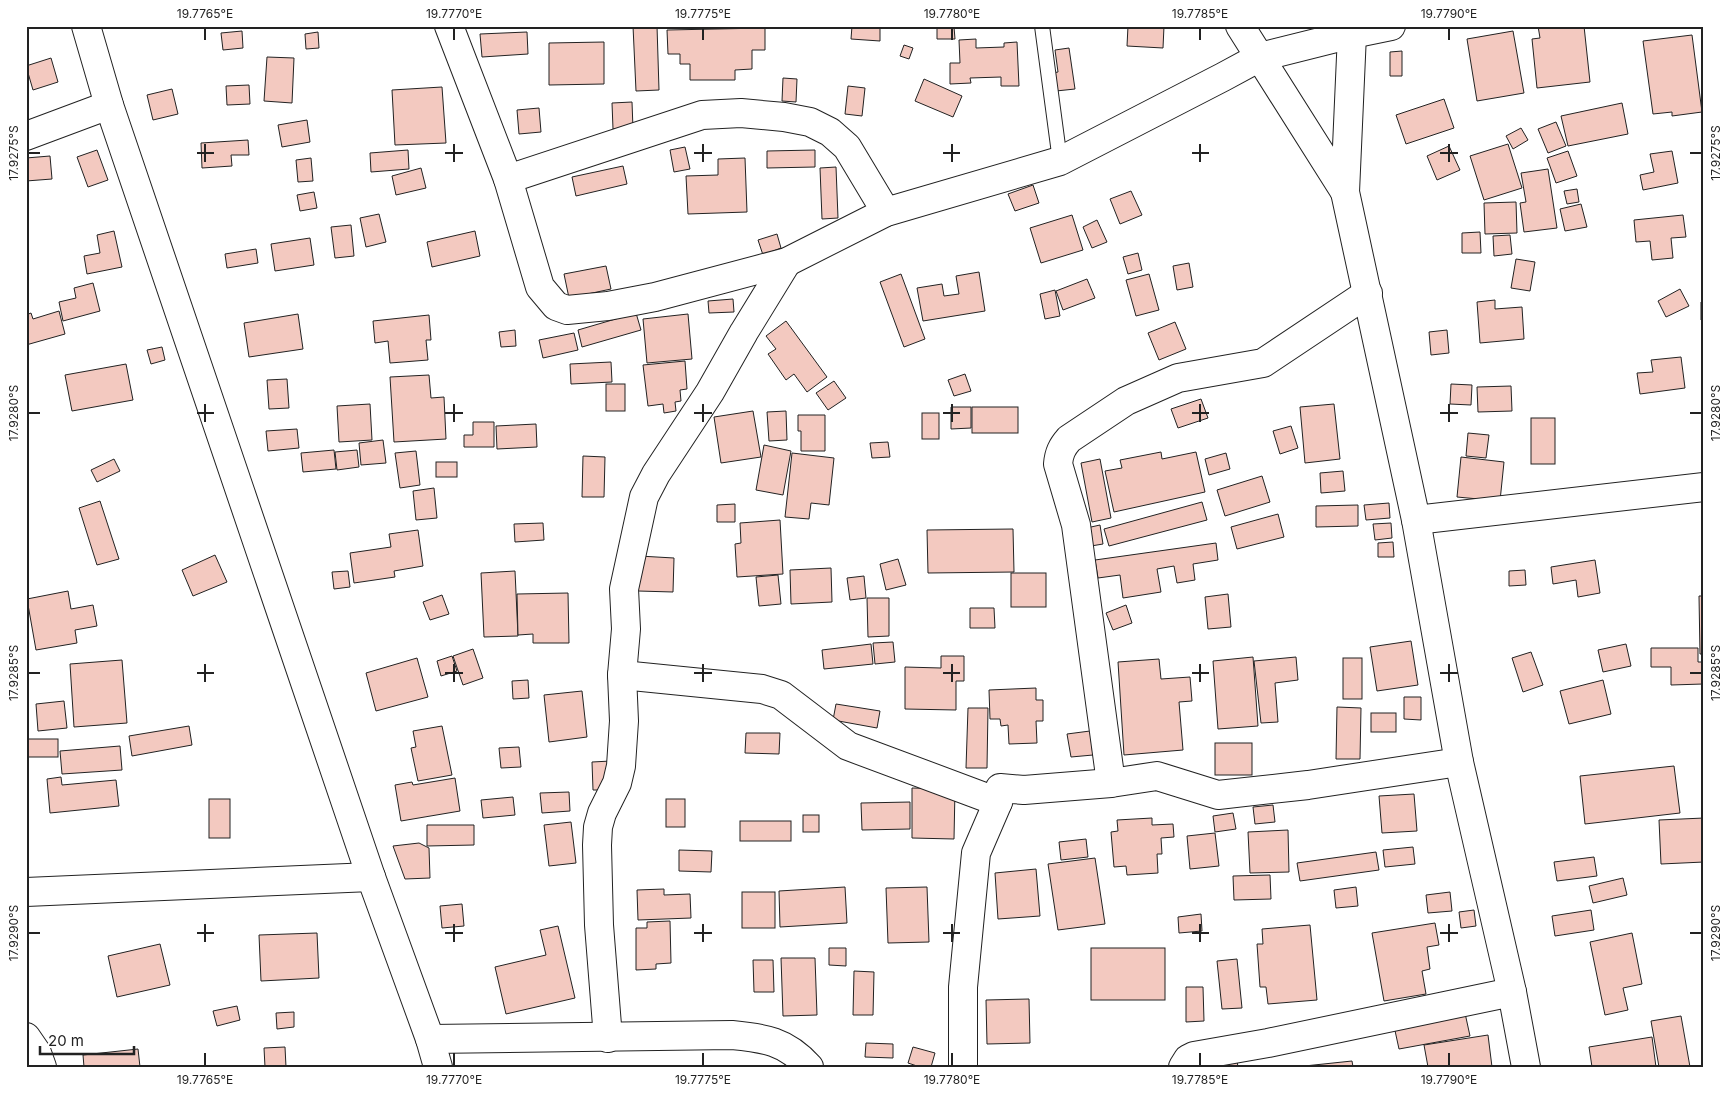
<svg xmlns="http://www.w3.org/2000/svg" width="1730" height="1093" font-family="Inter,sans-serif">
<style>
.building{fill:#f3c9c0;stroke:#222}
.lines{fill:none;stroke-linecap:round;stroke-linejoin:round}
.lane-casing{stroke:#222;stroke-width:16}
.street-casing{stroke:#222;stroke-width:30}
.lane{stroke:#fff;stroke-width:14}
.street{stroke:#fff;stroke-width:28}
.ticks{fill:none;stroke:#222;stroke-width:2}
.neatline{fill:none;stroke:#222;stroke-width:2}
.ticks-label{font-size:12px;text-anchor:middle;fill:#222}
</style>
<rect width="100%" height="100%" fill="#fff"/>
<g class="building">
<path d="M633 26H657L659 90 636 91Z"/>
<path d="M852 26H880V41L851 39Z"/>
<path d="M1128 26H1164L1163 48 1127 46Z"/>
<path d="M1538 26H1584L1590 82 1537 88 1532 39 1540 38Z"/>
<path d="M937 27H954L955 39H937Z"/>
<path d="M765 28V50H752V69L735 70V80H690V64H680V54H668L667 30Z"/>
<path d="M242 31 243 48 223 50 221 33Z"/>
<path d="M1513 31 1524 93 1477 101 1467 39Z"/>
<path d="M318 32 319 48 306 49 305 34Z"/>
<path d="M527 32 528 54 482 57 480 34Z"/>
<path d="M1692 35 1702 112 1672 116V112L1653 114 1643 41Z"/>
<path d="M976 39V48L1004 47V43L1017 42 1019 86H1001V77L970 78 971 83 950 84V63H960L959 40Z"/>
<path d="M604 42V84L549 85V43Z"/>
<path d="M904 45 913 48 909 59 900 56Z"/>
<path d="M1069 48 1075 89 1056 91 1053 73 1058 72 1055 50Z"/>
<path d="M1402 51V76H1390V52Z"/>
<path d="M267 57 294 58 292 103 264 101Z"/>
<path d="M51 58 58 82 33 90 26 66Z"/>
<path d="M783 78 797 79 796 102 782 101Z"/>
<path d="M924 79 962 96 953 117 915 101Z"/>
<path d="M249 85 250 104 227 105 226 86Z"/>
<path d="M848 86 865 88 862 116 845 114Z"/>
<path d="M442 87 446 143 395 145 392 90Z"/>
<path d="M172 89 178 114 153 120 147 95Z"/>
<path d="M1444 99 1454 128 1406 144 1396 115Z"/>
<path d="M632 102 633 129H613L612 103Z"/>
<path d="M1622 103 1628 134 1568 146 1561 116Z"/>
<path d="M539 108 541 132 519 134 517 110Z"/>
<path d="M307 120 310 142 282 147 278 125Z"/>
<path d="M1556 122 1566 146 1548 153 1538 129Z"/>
<path d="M1521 128 1528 140 1513 149 1506 136Z"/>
<path d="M248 140 249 155H231L232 166 202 168 201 143Z"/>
<path d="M1508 144 1522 188 1484 200 1470 156Z"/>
<path d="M1449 146 1460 170 1437 180 1427 156Z"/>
<path d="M685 147 690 169 674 172 670 150Z"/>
<path d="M97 150 108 180 88 187 77 157Z"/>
<path d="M408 150 409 169 371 172 370 153Z"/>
<path d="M815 150V167L767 168V151Z"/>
<path d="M1568 151 1577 176 1556 183 1547 158Z"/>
<path d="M1672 151 1678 183 1643 190 1640 175 1654 172 1650 154Z"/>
<path d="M50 156 52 179 26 181V158Z"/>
<path d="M311 158 313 181 298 182 296 160Z"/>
<path d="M745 158 747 212 688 214 686 176 718 175V159Z"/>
<path d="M623 166 627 184 576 196 572 177Z"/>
<path d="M836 167 838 218 822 219 820 168Z"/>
<path d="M421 168 426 188 396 195 392 176Z"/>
<path d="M1548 169 1557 228 1524 232 1520 203 1526 202 1521 173Z"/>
<path d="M1033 185 1039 203 1015 211 1008 194Z"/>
<path d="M1577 189 1579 202 1567 204 1564 191Z"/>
<path d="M1131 191 1142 215 1120 224 1110 199Z"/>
<path d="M314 192 317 208 300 211 297 195Z"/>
<path d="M1516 202 1517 233 1485 234 1484 203Z"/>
<path d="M1581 204 1587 227 1565 231 1560 209Z"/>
<path d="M379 214 386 242 366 247 360 218Z"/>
<path d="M1072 215 1083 250 1041 263 1030 228Z"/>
<path d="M1683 215 1686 237 1671 238 1673 258 1652 260 1650 241 1636 242 1634 220Z"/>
<path d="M1097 220 1107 242 1092 248 1083 227Z"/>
<path d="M351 225 354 256 335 258 331 227Z"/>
<path d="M114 231 122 267 87 274 84 256 100 253 97 235Z"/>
<path d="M475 231 480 256 432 267 427 242Z"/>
<path d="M1480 232 1481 253H1462V233Z"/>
<path d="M777 234 781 248 763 255 758 240Z"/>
<path d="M1510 235 1512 254 1494 256 1493 236Z"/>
<path d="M310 238 314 265 275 271 271 244Z"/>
<path d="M256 249 258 263 227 268 225 254Z"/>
<path d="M1138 253 1142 270 1128 274 1123 257Z"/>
<path d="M1516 259 1535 262 1530 291 1511 288Z"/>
<path d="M1189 263 1193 287 1177 290 1173 266Z"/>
<path d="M606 266 611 289 569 298 564 274Z"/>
<path d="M979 272 985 311 923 321 917 288 942 284 944 296 959 294 956 276Z"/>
<path d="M901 274 925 339 904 347 880 282Z"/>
<path d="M1149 274 1159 310 1136 316 1126 280Z"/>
<path d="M1087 279 1095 298 1063 310 1056 291Z"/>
<path d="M93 283 100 311 63 321 59 302 76 298 74 288Z"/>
<path d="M1680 289 1689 306 1666 317 1658 301Z"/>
<path d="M1055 290 1060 316 1045 319 1040 294Z"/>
<path d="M733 299 734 312 709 313 708 301Z"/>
<path d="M1495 300V309L1522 307 1524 339 1480 343 1477 302Z"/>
<path d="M1701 302H1704V319L1701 320Z"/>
<path d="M59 311 65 334 26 345V315L31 313 33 319Z"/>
<path d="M636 313 641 330 582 347 578 330Z"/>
<path d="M298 314 303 349 249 357 244 323Z"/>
<path d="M688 314 692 359 647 363 643 319Z"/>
<path d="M429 315 431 340H426L428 360 390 363 388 341 375 343 373 321Z"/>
<path d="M786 321 827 377 807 392 794 374 786 380 768 354 776 349 766 336Z"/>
<path d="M1175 322 1186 349 1159 360 1148 333Z"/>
<path d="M515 330 516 346 501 347 499 332Z"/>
<path d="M1447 330 1449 353 1431 355 1429 332Z"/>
<path d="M574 333 578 350 543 358 539 340Z"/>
<path d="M162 347 165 360 151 364 147 350Z"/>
<path d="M1681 357 1685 388 1640 394 1637 373 1653 372 1651 360Z"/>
<path d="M685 361 687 389 680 390 681 401 675 402 676 411 664 413 663 404 648 406 643 365Z"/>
<path d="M611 362 612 382 571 384 570 364Z"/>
<path d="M126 364 133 400 72 411 65 375Z"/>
<path d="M965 374 971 391 954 396 948 380Z"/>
<path d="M429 375 431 398 444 397 446 439 394 442 390 377Z"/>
<path d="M287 379 289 408 269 409 267 380Z"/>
<path d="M834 381 846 398 828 410 816 393Z"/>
<rect x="606" y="384" width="19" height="27"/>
<path d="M1451 384 1472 385 1471 405 1450 404Z"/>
<path d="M1511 386 1512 411 1478 412 1477 387Z"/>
<path d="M1201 399 1208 418 1178 428 1171 409Z"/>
<path d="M370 404 372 440 339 442 337 406Z"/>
<path d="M1334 404 1340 459 1305 463 1300 407Z"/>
<path d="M951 407H971V428L951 429Z"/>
<rect x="972" y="407" width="46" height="26"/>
<path d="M753 411 761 457 721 463 714 417Z"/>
<path d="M786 411 787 440 769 441 767 412Z"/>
<rect x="922" y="413" width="17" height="26"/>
<path d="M798 415H825V451H801V431H798Z"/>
<rect x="1531" y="418" width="24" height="46"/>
<path d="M473 422H494V447H464V435H473Z"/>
<path d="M536 424 537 447 497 449 496 426Z"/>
<path d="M1291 426 1298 448 1280 454 1273 431Z"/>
<path d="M297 429 299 448 268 451 266 431Z"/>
<path d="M1468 433 1489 435 1486 458 1466 456Z"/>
<path d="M383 440 386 463 361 465 359 443Z"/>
<path d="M888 442 890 457 872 458 870 443Z"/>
<path d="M764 445 791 451 783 495 756 490Z"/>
<path d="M334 450 336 469 303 472 301 453Z"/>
<path d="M357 450 359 467 337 470 335 452Z"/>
<path d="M416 451 420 485 400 488 395 453Z"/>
<path d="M1161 452 1162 459 1196 452 1205 492 1114 512 1105 471 1122 468 1120 460Z"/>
<path d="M792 453 834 458 829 505 811 503 809 519 785 517Z"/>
<path d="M1226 453 1230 469 1209 475 1205 459Z"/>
<path d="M583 456 605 457 604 497H582Z"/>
<path d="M1461 457 1504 462 1500 501 1457 497Z"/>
<path d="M114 459 120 471 97 482 91 470Z"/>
<path d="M1100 459 1111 518 1092 522 1081 463Z"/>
<rect x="436" y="462" width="21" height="15"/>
<path d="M1343 471 1345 491 1321 493 1320 473Z"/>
<path d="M1262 476 1270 502 1225 516 1217 490Z"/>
<path d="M434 488 437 518 416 520 413 491Z"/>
<path d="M100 501 119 559 97 565 79 508Z"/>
<path d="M1202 502 1207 520 1109 546 1104 529Z"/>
<path d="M1389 503 1390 518 1366 520 1364 505Z"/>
<path d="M735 504V522H717V505Z"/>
<path d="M1358 505V526L1316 527V506Z"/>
<path d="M1278 514 1284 537 1237 549 1231 527Z"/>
<path d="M780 520 783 574 737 577 735 544 741 543 740 523Z"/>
<path d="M543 523 544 540 515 542 514 524Z"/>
<path d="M1391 523 1392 538 1375 540 1373 524Z"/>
<path d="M1100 525 1103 544 1085 547 1082 529Z"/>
<path d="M1013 529 1014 572 928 573 927 530Z"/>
<path d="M418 530 423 566 394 571 395 577 354 583 350 553 391 547 389 534Z"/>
<path d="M1393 542 1394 557H1378V543Z"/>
<path d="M1216 543 1218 560 1193 564 1195 580 1177 583 1174 566 1157 569 1161 592 1123 598 1120 575 1098 578 1095 560Z"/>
<path d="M215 555 227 582 193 596 182 570Z"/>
<path d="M639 556 674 558 673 592 638 591Z"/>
<path d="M898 559 906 585 886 590 880 564Z"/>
<path d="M1595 560 1600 593 1578 597 1576 580 1553 584 1551 567Z"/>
<path d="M831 568 832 602 791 604 790 570Z"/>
<path d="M1525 570 1526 585 1509 586V571Z"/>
<path d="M348 571 350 587 334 589 332 572Z"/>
<path d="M515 571 518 636 484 637 481 573Z"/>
<rect x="1011" y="573" width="35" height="34"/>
<path d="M778 575 781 604 759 606 756 577Z"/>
<path d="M864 576 866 598 850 600 847 578Z"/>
<path d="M68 591 71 609 93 605 97 626 75 630 77 643 36 650 27 599Z"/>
<path d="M568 593 569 643H533V634L518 635 517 594Z"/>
<path d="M1228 594 1231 627 1208 629 1205 597Z"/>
<path d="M442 595 449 614 430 620 423 602Z"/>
<path d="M1699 596H1704V654H1700Z"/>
<path d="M867 598H889V636L868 637Z"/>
<path d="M1126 605 1132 623 1113 630 1106 613Z"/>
<path d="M970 608H994L995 628H970Z"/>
<path d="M1411 641 1418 685 1377 691 1370 647Z"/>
<path d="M893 642 895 662 875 664 873 643Z"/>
<path d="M871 644 873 664 824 669 822 650Z"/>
<path d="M1626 644 1631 666 1603 672 1598 650Z"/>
<path d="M1651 648H1698V662H1703V684L1671 685V667H1651Z"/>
<path d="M473 649 483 678 463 685 453 656Z"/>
<path d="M1531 652 1543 685 1523 692 1512 658Z"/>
<path d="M452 656 457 671 441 676 437 661Z"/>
<path d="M941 656H964V681H956V710L905 709V667L941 668Z"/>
<path d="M1253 657 1258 726 1218 729 1213 661Z"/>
<path d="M1296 657 1298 680 1275 683 1278 722 1261 723 1254 661Z"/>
<path d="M417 658 428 697 376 711 366 673Z"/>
<rect x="1343" y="658" width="19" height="41"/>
<path d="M1159 659 1161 679 1190 677 1192 701 1179 702 1183 750 1124 755 1118 662Z"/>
<path d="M122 660 127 723 74 727 70 664Z"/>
<path d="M528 680 529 698 513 699 512 681Z"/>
<path d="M1603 680 1611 714 1569 724 1560 691Z"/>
<path d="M1036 688V700H1043V721H1036L1037 743 1009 744 1008 725 1001 726 1000 719H990L989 690Z"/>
<path d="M582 691 587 737 549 742 544 695Z"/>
<path d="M1404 697H1421V720L1404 719Z"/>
<path d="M64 701 67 728 38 731 36 704Z"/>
<path d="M836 704 880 711 877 728 833 720Z"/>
<path d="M1337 707 1361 708 1360 759H1336Z"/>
<path d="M968 708H988L987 768H966Z"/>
<rect x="1371" y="713" width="25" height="19"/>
<path d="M189 726 192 745 132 756 129 736Z"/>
<path d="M442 726 452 775 418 781 411 748 416 747 413 731Z"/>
<path d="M1090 731 1093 755 1071 757 1067 734Z"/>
<path d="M746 733H780L779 754 745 753Z"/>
<rect x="26" y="739" width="32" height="18"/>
<rect x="1215" y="743" width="37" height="32"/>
<path d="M120 746 122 770 62 774 60 751Z"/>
<path d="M519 747 521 767 501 768 499 748Z"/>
<path d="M611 761V790H593L592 762Z"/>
<path d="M1674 766 1680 813 1585 824 1580 776Z"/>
<path d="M61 777 62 785 116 780 119 806 50 813 47 779Z"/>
<path d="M455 778 460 811 401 821 395 785 412 782 413 785Z"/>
<path d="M912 788 955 789 954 839 912 838Z"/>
<path d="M569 792 570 811 542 813 540 793Z"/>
<path d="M1414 794 1417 831 1382 833 1379 796Z"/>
<path d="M513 797 515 815 483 818 481 800Z"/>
<rect x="209" y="799" width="21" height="39"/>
<rect x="666" y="799" width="19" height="28"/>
<path d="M910 802V829L862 830 861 803Z"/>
<path d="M1273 805 1275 822 1255 824 1253 807Z"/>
<path d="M1233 813 1236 829 1215 832 1213 816Z"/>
<rect x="803" y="815" width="16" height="17"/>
<path d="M1152 818V825L1173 824 1174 837 1161 838 1162 854H1157L1158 873 1127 875 1126 866 1114 867 1111 832 1118 831 1117 820Z"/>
<path d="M1704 818V862L1661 864 1659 820Z"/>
<rect x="740" y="821" width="51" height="20"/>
<path d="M571 822 576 863 549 866 544 825Z"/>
<path d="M427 825H474V845L427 846Z"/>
<path d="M1288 830 1289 872 1250 873 1248 832Z"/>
<path d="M1215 833 1219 866 1190 869 1187 836Z"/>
<path d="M1086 839 1088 857 1061 860 1059 842Z"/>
<path d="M419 843 429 848 430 878 405 879 393 846Z"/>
<path d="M1413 847 1415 864 1385 867 1383 850Z"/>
<path d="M679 850 712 851 711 872 679 871Z"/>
<path d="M1376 852 1379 870 1300 881 1297 863Z"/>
<path d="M1594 857 1597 876 1557 881 1554 862Z"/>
<path d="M1095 858 1105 924 1058 930 1048 864Z"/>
<path d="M1036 869 1040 916 998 919 995 873Z"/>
<path d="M1270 875 1271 899 1234 900 1233 876Z"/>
<path d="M1623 878 1627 895 1593 903 1589 886Z"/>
<path d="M845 887 847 923 780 927 779 891Z"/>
<path d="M927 887 929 942 888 943 886 888Z"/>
<path d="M1356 887 1358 906 1336 908 1334 890Z"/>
<path d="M664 889V895L690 894 691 918 638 920 637 890Z"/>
<rect x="742" y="892" width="33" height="36"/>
<path d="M1450 892 1452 911 1428 913 1426 895Z"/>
<path d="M462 904 464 926 442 928 440 906Z"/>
<path d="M1474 910 1476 926 1461 928 1459 912Z"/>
<path d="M1591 910 1594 930 1555 936 1552 916Z"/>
<path d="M1201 914 1202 931 1179 933 1178 917Z"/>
<path d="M670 921 671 963 656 964V969L636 970V928H647V922Z"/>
<path d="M1435 923 1439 945 1427 947 1430 969 1422 971 1426 994 1384 1001 1372 933Z"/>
<path d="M1310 925 1317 1000 1268 1004 1266 987H1260L1257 944H1263L1262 929Z"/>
<path d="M558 926 575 998 506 1014 495 967 546 955 540 930Z"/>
<path d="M317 933 319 978 261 981 259 935Z"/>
<path d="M1632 933 1642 984 1623 988 1628 1010 1605 1015 1590 942Z"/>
<path d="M160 944 170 985 117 997 108 956Z"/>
<path d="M829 948H846V966L829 965Z"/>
<rect x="1091" y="948" width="74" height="52"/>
<path d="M781 958H815L817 1015 783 1016Z"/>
<path d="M1237 959 1242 1008 1222 1009 1217 961Z"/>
<path d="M753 960H773L774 992H754Z"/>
<path d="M854 971 874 972 873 1015H853Z"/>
<path d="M1186 987H1203L1204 1021 1186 1022Z"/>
<path d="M1029 999 1030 1043 987 1044 986 1000Z"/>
<path d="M237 1006 240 1020 217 1026 213 1011Z"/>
<path d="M294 1012V1027L277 1029 276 1013Z"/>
<path d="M1465 1013 1470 1036 1399 1049 1394 1026Z"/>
<path d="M1681 1016 1690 1067H1659L1651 1021Z"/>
<path d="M1488 1035 1492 1067H1428L1424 1045Z"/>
<path d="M1652 1037 1656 1067H1592L1589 1047Z"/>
<path d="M866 1043 893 1044V1058L865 1057Z"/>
<path d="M285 1047 286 1067H265L264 1048Z"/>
<path d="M913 1047 935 1053 931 1067H920L908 1063Z"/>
<path d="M138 1049 140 1067H84L83 1055Z"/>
<path d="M1237 1061 1238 1067H1208Z"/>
<path d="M1352 1061 1353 1067H1295Z"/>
</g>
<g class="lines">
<g class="lane-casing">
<path id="lane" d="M1042 26 1060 161"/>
</g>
<g class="street-casing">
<g id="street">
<path d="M86 26 109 105 371 877 430 1039 438 1067"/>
<path d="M449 26 508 179 540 287 556 306 567 310 608 306 655 297 787 262 886 212 1060 161 1223 77 1260 57 1352 34 1391 26"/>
<path d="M1240 26 1345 192"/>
<path d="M1352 34 1345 192 1416 520 1459 762 1512 992 1526 1067"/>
<path d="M26 136 109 105"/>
<path d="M508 179 702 115 741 113 784 117 810 122 830 132 847 147 886 212"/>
<path d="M1416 520 1704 487"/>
<path d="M622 675 762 689 781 695 848 746 998 802 1000 788 1024 790 1111 783 1157 776 1218 795 1308 785 1459 762"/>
<path d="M1111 783 1076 525 1058 464C1059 453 1062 447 1069 439L1126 401 1178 378 1263 363 1368 293"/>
<path d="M26 892 371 877"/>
<path d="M26 1037 37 1053 42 1067"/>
<path d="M608 1038 599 925 597 845 598 827 602 813 617 783 621 766 624 721 622 675 626 629 624 589 644 497 656 474 710 392 744 332 787 262"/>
<path d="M430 1039 732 1035C764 1038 786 1041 809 1067"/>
<path d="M963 1067V987L976 853 998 802"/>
<path d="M1183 1067 1188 1059 1194 1056 1268 1043 1512 992"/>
</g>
</g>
<use href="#lane" class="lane"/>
<use href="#street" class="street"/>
</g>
<path class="ticks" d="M205 28V40M454 28V40M703 28V40M952 28V40M1200 28V40M1449 28V40M205 144V162M454 144V162M703 144V162M952 144V162M1200 144V162M1449 144V162M28 153H40M197 153H214M445 153H463M694 153H712M943 153H960M1192 153H1209M1440 153H1458M1690 153H1702M205 404V422M454 404V422M703 404V422M952 404V422M1200 404V422M1449 404V422M28 413H40M197 413H214M445 413H463M694 413H712M943 413H960M1192 413H1209M1440 413H1458M1690 413H1702M205 664V682M454 664V682M703 664V682M952 664V682M1200 664V682M1449 664V682M28 673H40M197 673H214M445 673H463M694 673H712M943 673H960M1192 673H1209M1440 673H1458M1690 673H1702M205 924V942M454 924V942M703 924V942M952 924V942M1200 924V942M1449 924V942M28 933H40M197 933H214M445 933H463M694 933H712M943 933H960M1192 933H1209M1440 933H1458M1690 933H1702M205 1053V1066M454 1053V1066M703 1053V1066M952 1053V1066M1200 1053V1066M1449 1053V1066"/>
<rect width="1730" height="1093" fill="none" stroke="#ffffff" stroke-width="55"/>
<path d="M40 1046v8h94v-8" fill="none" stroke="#222222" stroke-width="2.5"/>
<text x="48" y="1046" font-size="15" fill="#222222" stroke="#ffffff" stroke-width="4" paint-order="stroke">20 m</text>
<rect x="28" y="28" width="1674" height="1038" class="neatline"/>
<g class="ticks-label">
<text x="205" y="18">19.7765°E</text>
<text x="454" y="18">19.7770°E</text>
<text x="703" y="18">19.7775°E</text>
<text x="952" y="18">19.7780°E</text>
<text x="1200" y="18">19.7785°E</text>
<text x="1449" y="18">19.7790°E</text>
<text transform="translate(14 153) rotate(-90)" y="4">17.9275°S</text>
<text transform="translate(1716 153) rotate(-90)" y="4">17.9275°S</text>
<text transform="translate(14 413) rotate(-90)" y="4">17.9280°S</text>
<text transform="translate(1716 413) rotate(-90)" y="4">17.9280°S</text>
<text transform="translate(14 673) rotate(-90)" y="4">17.9285°S</text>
<text transform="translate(1716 673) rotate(-90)" y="4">17.9285°S</text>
<text transform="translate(14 933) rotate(-90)" y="4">17.9290°S</text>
<text transform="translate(1716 933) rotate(-90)" y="4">17.9290°S</text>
<text x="205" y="1084">19.7765°E</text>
<text x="454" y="1084">19.7770°E</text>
<text x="703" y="1084">19.7775°E</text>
<text x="952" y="1084">19.7780°E</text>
<text x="1200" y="1084">19.7785°E</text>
<text x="1449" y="1084">19.7790°E</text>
</g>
</svg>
